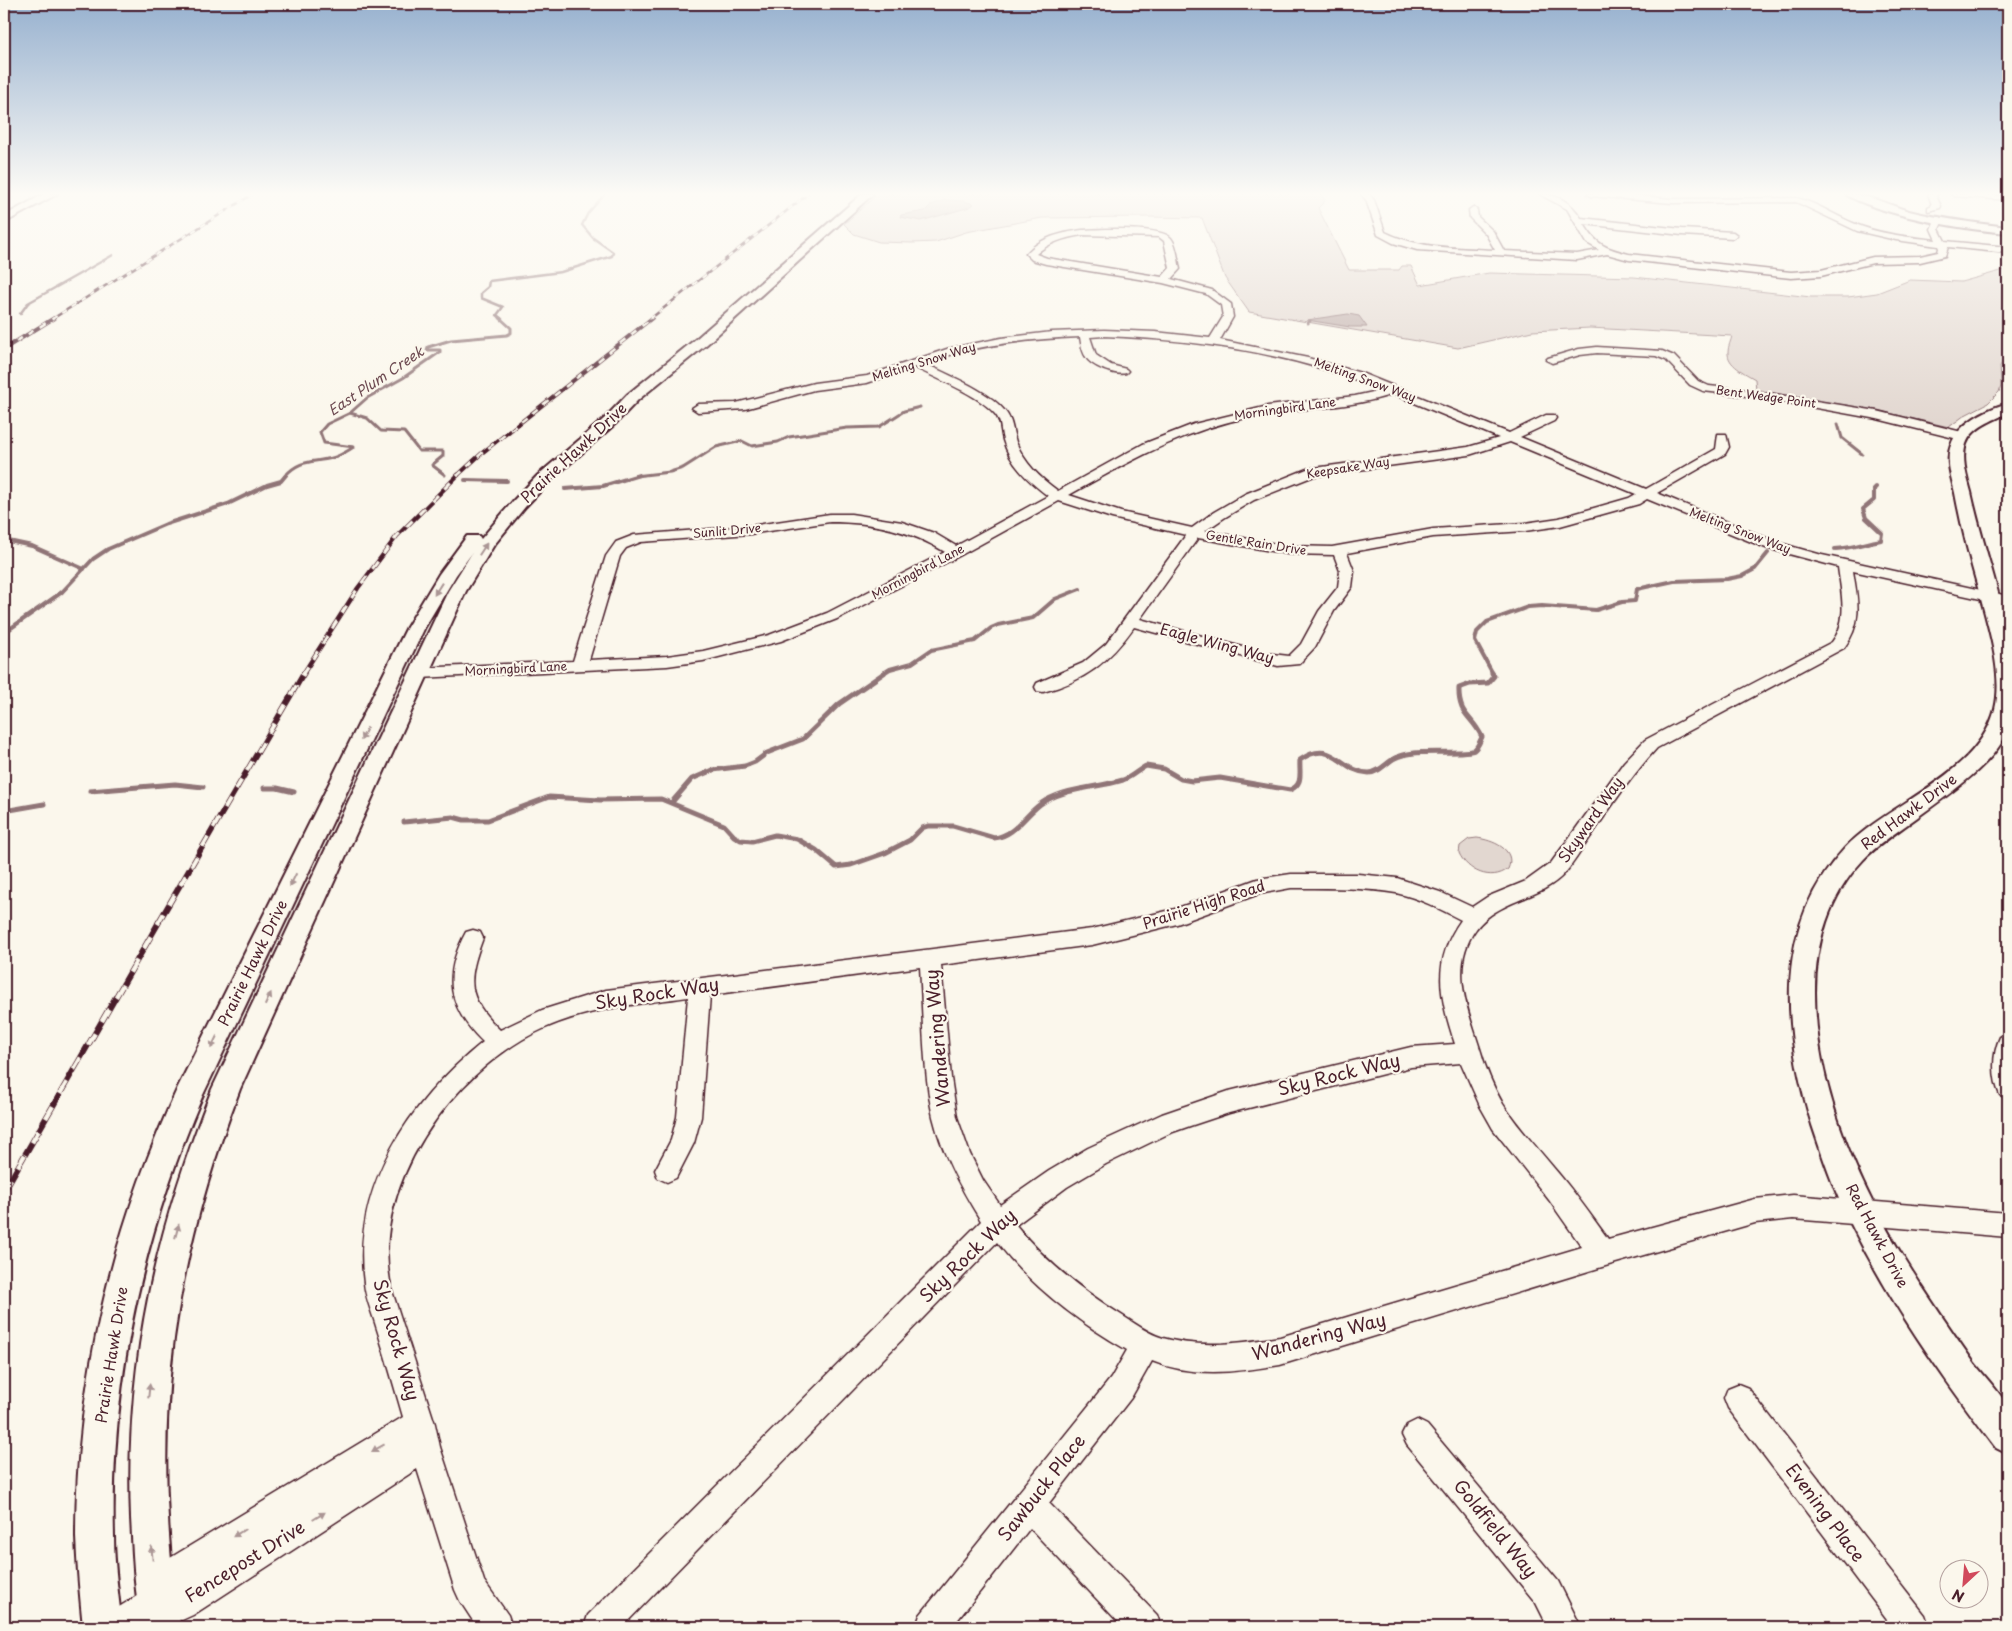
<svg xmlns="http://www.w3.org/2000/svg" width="2012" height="1631" font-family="'Playpen Sans',sans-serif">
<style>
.green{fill:#e2d7d0;stroke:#967b7e}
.water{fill:#bfadaa;stroke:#907477}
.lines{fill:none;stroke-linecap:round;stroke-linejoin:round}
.stream-far3{stroke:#907477;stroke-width:2.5}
.stream-far2{stroke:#907477;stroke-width:3}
.stream-far1{stroke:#907477;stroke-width:4}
.stream{stroke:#907477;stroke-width:5}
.minor-casing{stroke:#4a1f2b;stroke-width:3}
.tertiary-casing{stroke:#4a1f2b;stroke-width:4}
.minor{fill:#fbf7ec;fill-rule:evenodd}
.tertiary{fill:#fbf7ec;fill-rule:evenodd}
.rail-far4-casing{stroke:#4a1f2b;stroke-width:2.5}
.rail-far3-casing{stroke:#4a1f2b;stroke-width:4}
.rail-far2-casing{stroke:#4a1f2b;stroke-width:4.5}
.rail-far1-casing{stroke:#4a1f2b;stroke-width:5.5}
.rail-casing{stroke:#4a1f2b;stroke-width:6}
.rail-far4{stroke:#fbf7ec;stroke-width:2;stroke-dasharray:5.5;stroke-linecap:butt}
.rail-far3{stroke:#fbf7ec;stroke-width:2.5;stroke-dasharray:7;stroke-linecap:butt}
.rail-far2{stroke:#fbf7ec;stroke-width:3;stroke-dasharray:9;stroke-linecap:butt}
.rail-far1{stroke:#fbf7ec;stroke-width:4;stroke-dasharray:11;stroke-linecap:butt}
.rail{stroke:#fbf7ec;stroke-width:4.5;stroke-dasharray:14;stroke-linecap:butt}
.oneway{fill:#ab9695}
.labels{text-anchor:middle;stroke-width:4.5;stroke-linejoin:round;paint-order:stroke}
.far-street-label{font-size:12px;fill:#4a1f2b;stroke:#fbf7ec}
.far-water-label{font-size:14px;font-style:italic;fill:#6d4a51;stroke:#fbf7ec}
.street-label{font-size:15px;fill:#4a1f2b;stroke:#fbf7ec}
.near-street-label{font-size:18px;fill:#4a1f2b;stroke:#fbf7ec}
</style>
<rect width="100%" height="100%" fill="#fbf7ec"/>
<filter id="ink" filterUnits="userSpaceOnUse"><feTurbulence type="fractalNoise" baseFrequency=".02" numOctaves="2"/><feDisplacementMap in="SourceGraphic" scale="10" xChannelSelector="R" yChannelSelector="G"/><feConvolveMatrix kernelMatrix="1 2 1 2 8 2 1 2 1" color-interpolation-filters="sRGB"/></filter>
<g filter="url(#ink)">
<g class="green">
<path d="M878 194H1321L1325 201 1318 208 1349 270H1399L1402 266H1411L1420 285 1489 273 1634 277 1811 297H1848L1877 293 1910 280 1961 282 2008 269V353L2000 366 2001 386 1999 392 1988 403 1965 415 1949 427 1880 411 1756 390 1755 379C1745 373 1727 365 1728 352 1728 346 1731 341 1732 336L1590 328 1532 331 1458 348 1249 312 1225 278 1202 218 1148 217 1042 218 966 232 936 242 912 243 879 242 854 234 844 224Z"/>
<path d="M1477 838C1492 840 1517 849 1508 869 1491 882 1467 871 1459 853L1460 846 1469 839Z"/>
</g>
<g class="water">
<path d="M945 200 964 201 974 204 970 207 921 221 900 217 901 215 925 211 931 205Z"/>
<path d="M1348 314 1359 316 1367 327H1350L1307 320Z"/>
</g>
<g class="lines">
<g class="stream-far3">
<path d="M20 314 28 303 113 255"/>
<path d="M502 319 497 315 503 307 481 298V293L488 287 489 281 561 272 612 256 613 252 593 238 582 225 588 213 605 194"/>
</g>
<g class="stream-far2">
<path d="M1308 323 1310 321"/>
<path d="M350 413 367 418 381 431 404 432 419 451H443V456L432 465 445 475"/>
<path d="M1838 424 1842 438 1862 454"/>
<path d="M285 476C300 459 312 463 332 458 340 456 347 451 354 447L324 443 320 432 327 424 350 413 367 398 403 378 440 352V350H427L428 347 451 340 507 335 511 333V328L500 318"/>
<path d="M635 476 670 472 683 468 716 447 742 441 752 446 778 442 789 437 847 428 879 427 904 411 920 407"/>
</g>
<g class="stream-far1">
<path d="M465 480 507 481"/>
<path d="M565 489 603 486 639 475"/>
<path d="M4 540 32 546 84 569"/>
<path d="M1835 549C1853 548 1864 543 1881 540L1882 533 1866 518 1863 509 1874 500V489L1876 487"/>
<path d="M4 633 62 592 93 559 108 549 166 524 228 504 267 485 281 481 286 475"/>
<path d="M882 674 890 669 912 663 931 650 975 641 991 628 998 625 1033 618 1055 599 1080 589"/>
<path d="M1493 674 1475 641 1477 632 1487 622 1528 607 1542 606 1596 610 1622 602 1635 601 1637 589 1674 581 1727 579 1742 576 1755 569 1768 553"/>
</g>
<g class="stream">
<path d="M264 788H277L294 792"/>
<path d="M90 791 175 784 203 787"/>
<path d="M672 802 692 779 713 770 745 766 755 762 767 753 803 739 839 704 884 673"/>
<path d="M4 811 44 804"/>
<path d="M404 822 453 817 464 820H488L549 797 600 800 661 799 724 825 734 836 741 840 752 841 775 835 797 839 816 850 836 867 851 865 885 853 910 840 922 828 928 826H953L994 838C1016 836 1027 811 1045 801 1070 787 1097 788 1123 780 1132 777 1138 770 1146 766L1164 769 1181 779 1192 781 1220 778 1290 790C1304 784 1299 773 1300 760 1333 737 1340 772 1369 773 1379 773 1387 762 1395 758 1401 755 1407 754 1414 753 1425 751 1469 754 1474 750 1478 747 1480 741 1482 737 1472 715 1458 716 1459 688L1470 684 1488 683 1494 676 1492 673"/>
</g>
<g class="minor-casing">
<g id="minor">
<path d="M1361 194H1369L1374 200 1385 232C1419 249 1458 248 1495 250L1486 234 1470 218 1469 210 1473 207 1477 210 1478 217 1493 231 1504 251 1577 254 1599 250 1587 243 1567 209 1539 194C1558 194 1572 203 1581 218L1682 229 1733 232 1737 235 1733 238 1682 235 1584 224C1597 246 1606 248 1629 254L1791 272 1821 270 1873 257 1920 256 1938 252 1939 248 1938 246 1896 240 1857 231 1796 202 1672 203 1591 196 1587 194H1621L1672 199 1797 198C1817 203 1834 215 1853 223 1878 234 1908 237 1936 240L1931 229 1936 218 1939 217 1943 220 1939 229 1945 241 2008 247V253L1948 247 1945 256 1920 262 1873 263 1821 276 1791 278 1629 260 1607 254 1577 260 1417 250 1393 243 1378 235 1366 200Z"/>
<path d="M1928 194H1938L1936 196 1941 206 1940 208 1928 211V207L1932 205Z"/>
<path d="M1950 194 2008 196V200L1954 196Z"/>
<path d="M1082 230C1099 229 1161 226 1171 238 1177 245 1178 261 1180 269L1171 279 1212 290 1231 304 1233 317 1220 340 1308 358 1361 373 1509 433 1546 415H1554L1556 418 1554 421 1520 437 1646 489 1716 449 1718 434H1726L1729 447 1725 454 1657 493 1776 542 1822 555 2008 596V605L1853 571C1858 601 1863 622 1844 648L1657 748C1631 776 1611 807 1589 839 1581 850 1574 863 1565 873 1541 900 1499 899 1476 929 1448 968 1469 1013 1481 1052 1486 1070 1494 1088 1503 1104 1517 1127 1536 1146 1553 1167 1573 1190 1590 1214 1608 1239L1755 1199 1793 1195 2008 1213V1237L1793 1219 1755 1223 1602 1267 1280 1365C1238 1372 1193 1378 1152 1361L1131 1398 1049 1503 1157 1615 1161 1627H1123L1030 1528 952 1627H916L920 1615 1111 1378 1127 1350C1078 1322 1032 1287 997 1242L622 1627H584L588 1615 981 1221C961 1189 942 1154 933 1117 923 1072 923 1014 920 967L710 995 701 1117 694 1143 676 1178 667 1182 658 1178 655 1170 671 1140 677 1117 688 997C639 1004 590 1008 545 1028 454 1068 364 1191 393 1294L435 1424 440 1447 484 1581 508 1615 512 1627H477L460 1601 455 1590 417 1469 193 1615 182 1620 160 1618 146 1627H102L106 1615 145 1591 170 1558 403 1417C394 1386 385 1354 375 1323 371 1310 365 1296 364 1283 351 1186 411 1100 483 1042 448 1008 442 976 466 932L473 930 480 932 483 938C467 981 466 997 500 1030L542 1010 606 990 1092 929 1175 909 1257 879 1291 874H1358L1397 878 1440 892 1472 907 1487 897 1526 881 1551 863 1624 762 1645 740 1832 642C1849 620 1841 592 1838 567L1766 548 1647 499 1639 504 1560 526 1525 531 1433 537 1347 553 1354 571 1352 587 1334 611 1315 647 1299 664 1278 666 1134 627C1109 662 1085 681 1043 692L1037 691 1035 687 1037 683 1083 663 1106 644 1186 535 1112 518 1059 501 961 555 837 619 781 641 703 661 667 666 419 678 413 677 411 673 413 669 419 668 573 661 606 556 616 542 634 535 750 526 830 514H851L902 522 934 533 956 546 1048 496C1028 481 1010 464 1003 440 1000 430 1002 422 995 414 979 395 937 379 914 367L867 383 814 390 745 409 698 412 692 408 698 404 736 403 814 383 867 376 947 349 1001 338 1052 332 1104 330 1155 332 1210 338 1223 317 1221 305 1206 294 1163 283 1046 264 1032 260 1026 254C1041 237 1061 233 1082 230ZM1082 235 1159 237 1164 241 1170 268 1162 277 1047 258 1036 254C1050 242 1064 238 1082 235ZM1104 336C1199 340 1294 353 1382 390L1355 396 1268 406 1194 424 1143 444 1058 491C1039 477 1025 464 1016 442 1012 430 1013 420 1004 410 989 391 946 374 924 363 974 345 1027 339 1080 337 1081 343 1082 352 1086 357 1090 366 1116 376 1126 373L1128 371 1126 369 1111 365 1096 355 1090 337ZM1393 394 1499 438 1468 447 1307 469 1245 494 1214 512 1192 528 1121 512 1069 495C1129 462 1181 431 1250 417 1297 407 1347 410 1393 394ZM1510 442 1636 494 1629 498 1559 518 1525 523 1433 529 1332 547 1288 546 1205 531 1224 518 1254 500 1314 476 1469 455ZM830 522C872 522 910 530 945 552L827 613 769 635 703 651 667 656 589 660 620 556 626 548 641 542 750 534ZM1198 538 1288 554 1334 555 1340 571 1338 587 1319 611 1301 644 1289 656 1264 653 1140 619ZM1291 888C1326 888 1361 887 1396 893 1419 898 1440 909 1461 920 1431 962 1440 998 1455 1044L1411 1047 1229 1091 1162 1114 1088 1148 1049 1171 1000 1205 983 1180 970 1154 957 1117 951 1078 941 965 1092 945 1177 924 1259 894ZM1461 1063 1480 1106 1493 1129 1549 1200 1582 1247 1280 1337C1242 1343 1201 1349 1163 1338 1149 1334 1137 1325 1126 1318 1084 1292 1046 1263 1016 1225L1067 1187 1106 1164 1170 1133 1190 1126 1229 1113 1411 1067Z"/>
<path d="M1597 347 1662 351 1674 356 1698 381 1709 386 1755 391 1877 411 1966 433 1968 436 1962 440 1877 419 1755 397 1703 391 1690 385 1666 360 1656 356 1597 353 1580 355 1552 363 1546 360 1548 358 1579 349Z"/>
<path d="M2008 1034V1098L2000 1095C1992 1078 1992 1054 2000 1037Z"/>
<path d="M1738 1384 1748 1388 1925 1615 1929 1627H1893L1728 1408 1724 1398 1728 1388Z"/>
<path d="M1417 1420 1427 1425 1558 1581 1581 1627H1548L1536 1603 1407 1445 1402 1435 1407 1425Z"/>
</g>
</g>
<g class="tertiary-casing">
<g id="tertiary">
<path d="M44 194H57L4 223V216Z"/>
<path d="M862 194H873L707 344 638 400 615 424 550 481 525 507 494 545 466 591 240 1089C185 1233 159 1363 168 1518 170 1555 173 1591 181 1627H142C134 1591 133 1554 131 1518 125 1362 155 1233 212 1089L448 591 472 553 456 575 425 627 202 1097C142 1238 110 1383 114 1536 114 1567 119 1597 122 1627H83C80 1597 77 1567 76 1537 76 1381 112 1228 178 1087L407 627 439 574 467 536H479L481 539 513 501 538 475 605 418 628 394 697 338Z"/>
<path d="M1846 194C1868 194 1888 205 1909 211 1941 219 1975 223 2008 227V233C1963 229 1917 221 1874 207 1865 203 1853 200 1846 194Z"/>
<path d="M2008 403V413C1994 420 1972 427 1966 444 1961 459 1967 477 1971 492 1981 539 1998 584 2007 631 2010 643 2008 656 2008 667 2008 685 2009 704 2008 722 2008 768 1894 826 1863 860 1829 896 1815 944 1815 992 1815 1086 1858 1185 1907 1263 1928 1297 1951 1330 1974 1363 1984 1376 2000 1392 2007 1406 2011 1415 2008 1443 2008 1454L1996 1448C1942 1377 1890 1303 1850 1222 1834 1191 1823 1158 1812 1125 1783 1031 1772 926 1845 848 1889 802 1978 776 1995 709 2004 673 1987 623 1978 588 1969 557 1961 525 1955 493 1952 479 1945 460 1951 445 1958 423 1987 409 2008 403Z"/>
</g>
</g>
<use href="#minor" class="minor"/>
<use href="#tertiary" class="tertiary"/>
<g class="rail-far4-casing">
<g id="rail-far4">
<path d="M52 319 253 194"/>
<path d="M650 319 808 194"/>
</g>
</g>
<g class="rail-far3-casing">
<g id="rail-far3">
<path d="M4 349 54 318"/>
<path d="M457 476 482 453 652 318"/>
</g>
</g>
<g class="rail-far2-casing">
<path id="rail-far2" d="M303 674 358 588 397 536 458 475"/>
</g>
<g class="rail-far1-casing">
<path id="rail-far1" d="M158 923 304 673"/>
</g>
<g class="rail-casing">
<path id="rail" d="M4 1191 159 922"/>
</g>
<use href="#rail-far4" class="rail-far4"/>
<use href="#rail-far3" class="rail-far3"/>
<use href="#rail-far2" class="rail-far2"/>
<use href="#rail-far1" class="rail-far1"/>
<use href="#rail" class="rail"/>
</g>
<defs><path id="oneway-solid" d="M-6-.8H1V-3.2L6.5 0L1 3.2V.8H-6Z" transform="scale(1.25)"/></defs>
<g class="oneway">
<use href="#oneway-solid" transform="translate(483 549) rotate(-57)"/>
<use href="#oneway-solid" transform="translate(438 589) rotate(122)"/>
<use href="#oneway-solid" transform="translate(364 734) rotate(116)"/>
<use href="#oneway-solid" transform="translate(293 880) rotate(116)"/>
<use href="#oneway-solid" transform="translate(268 999) rotate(-65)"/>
<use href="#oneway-solid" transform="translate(214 1042) rotate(116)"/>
<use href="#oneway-solid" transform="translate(177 1231) rotate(-75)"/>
<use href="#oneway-solid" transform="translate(149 1391) rotate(-84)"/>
<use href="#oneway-solid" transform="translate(378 1448) rotate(151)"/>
<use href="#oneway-solid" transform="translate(319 1516) rotate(-32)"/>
<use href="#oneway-solid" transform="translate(239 1533) rotate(148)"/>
<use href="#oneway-solid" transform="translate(152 1553) rotate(-95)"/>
</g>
</g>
<linearGradient id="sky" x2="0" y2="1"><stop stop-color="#97b1cf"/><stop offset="0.46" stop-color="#fdfbf6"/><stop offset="1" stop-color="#fdfbf6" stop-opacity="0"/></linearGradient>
<rect width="2012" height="422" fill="url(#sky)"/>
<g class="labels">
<g class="far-street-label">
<text transform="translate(924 362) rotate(-17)" y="4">Melting Snow Way</text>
<text transform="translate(1365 380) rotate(20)" y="4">Melting Snow Way</text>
<text transform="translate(1766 397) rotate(8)" y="4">Bent Wedge Point</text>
<text transform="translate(1285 409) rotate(-8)" y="4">Morningbird Lane</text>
<text transform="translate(1348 468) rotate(-9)" y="4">Keepsake Way</text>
<text transform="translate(727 531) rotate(-5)" y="4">Sunlit Drive</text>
<text transform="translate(1740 531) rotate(21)" y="4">Melting Snow Way</text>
<text transform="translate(1256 543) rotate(9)" y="4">Gentle Rain Drive</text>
<text transform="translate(918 572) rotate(-28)" y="4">Morningbird Lane</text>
<text transform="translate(516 669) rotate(-3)" y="4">Morningbird Lane</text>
</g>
<g class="far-water-label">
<text transform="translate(376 381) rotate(-34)" y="5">East Plum Creek</text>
</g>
<g class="street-label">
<text transform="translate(574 453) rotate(-43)" y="5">Prairie Hawk Drive</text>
<text transform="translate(1217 644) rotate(15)" y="5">Eagle Wing Way</text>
<text transform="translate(1909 812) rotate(-37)" y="5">Red Hawk Drive</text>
<text transform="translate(1591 820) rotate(-55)" y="5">Skyward Way</text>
<text transform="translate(1204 905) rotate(-18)" y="5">Prairie High Road</text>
<text transform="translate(253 963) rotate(-64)" y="5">Prairie Hawk Drive</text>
<text transform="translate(1877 1236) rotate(62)" y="5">Red Hawk Drive</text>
<text transform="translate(112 1355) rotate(-81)" y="5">Prairie Hawk Drive</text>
</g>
<g class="near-street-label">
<text transform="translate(657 994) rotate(-9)" y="6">Sky Rock Way</text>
<text transform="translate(938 1038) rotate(-95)" y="6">Wandering Way</text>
<text transform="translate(1339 1075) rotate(-14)" y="6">Sky Rock Way</text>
<text transform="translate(968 1256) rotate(-44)" y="6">Sky Rock Way</text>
<text transform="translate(1319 1337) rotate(-15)" y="6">Wandering Way</text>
<text transform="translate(396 1340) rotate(74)" y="6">Sky Rock Way</text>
<text transform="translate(1042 1488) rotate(-52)" y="6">Sawbuck Place</text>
<text transform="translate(1825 1513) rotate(53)" y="6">Evening Place</text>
<text transform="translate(1495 1529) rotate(51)" y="6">Goldfield Way</text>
<text transform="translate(245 1562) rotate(-32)" y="6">Fencepost Drive</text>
</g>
</g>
<rect width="2012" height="1631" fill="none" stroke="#fbf7ec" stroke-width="20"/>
<rect x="10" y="10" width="1992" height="1611" fill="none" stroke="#4a1f2b" stroke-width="2" filter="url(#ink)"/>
<g transform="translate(1964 1584) rotate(206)"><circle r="24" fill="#fbf7ec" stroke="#b4a19f"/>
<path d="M0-4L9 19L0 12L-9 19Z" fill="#d1495b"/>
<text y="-8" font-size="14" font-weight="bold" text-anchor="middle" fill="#4a1f2b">N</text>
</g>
</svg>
